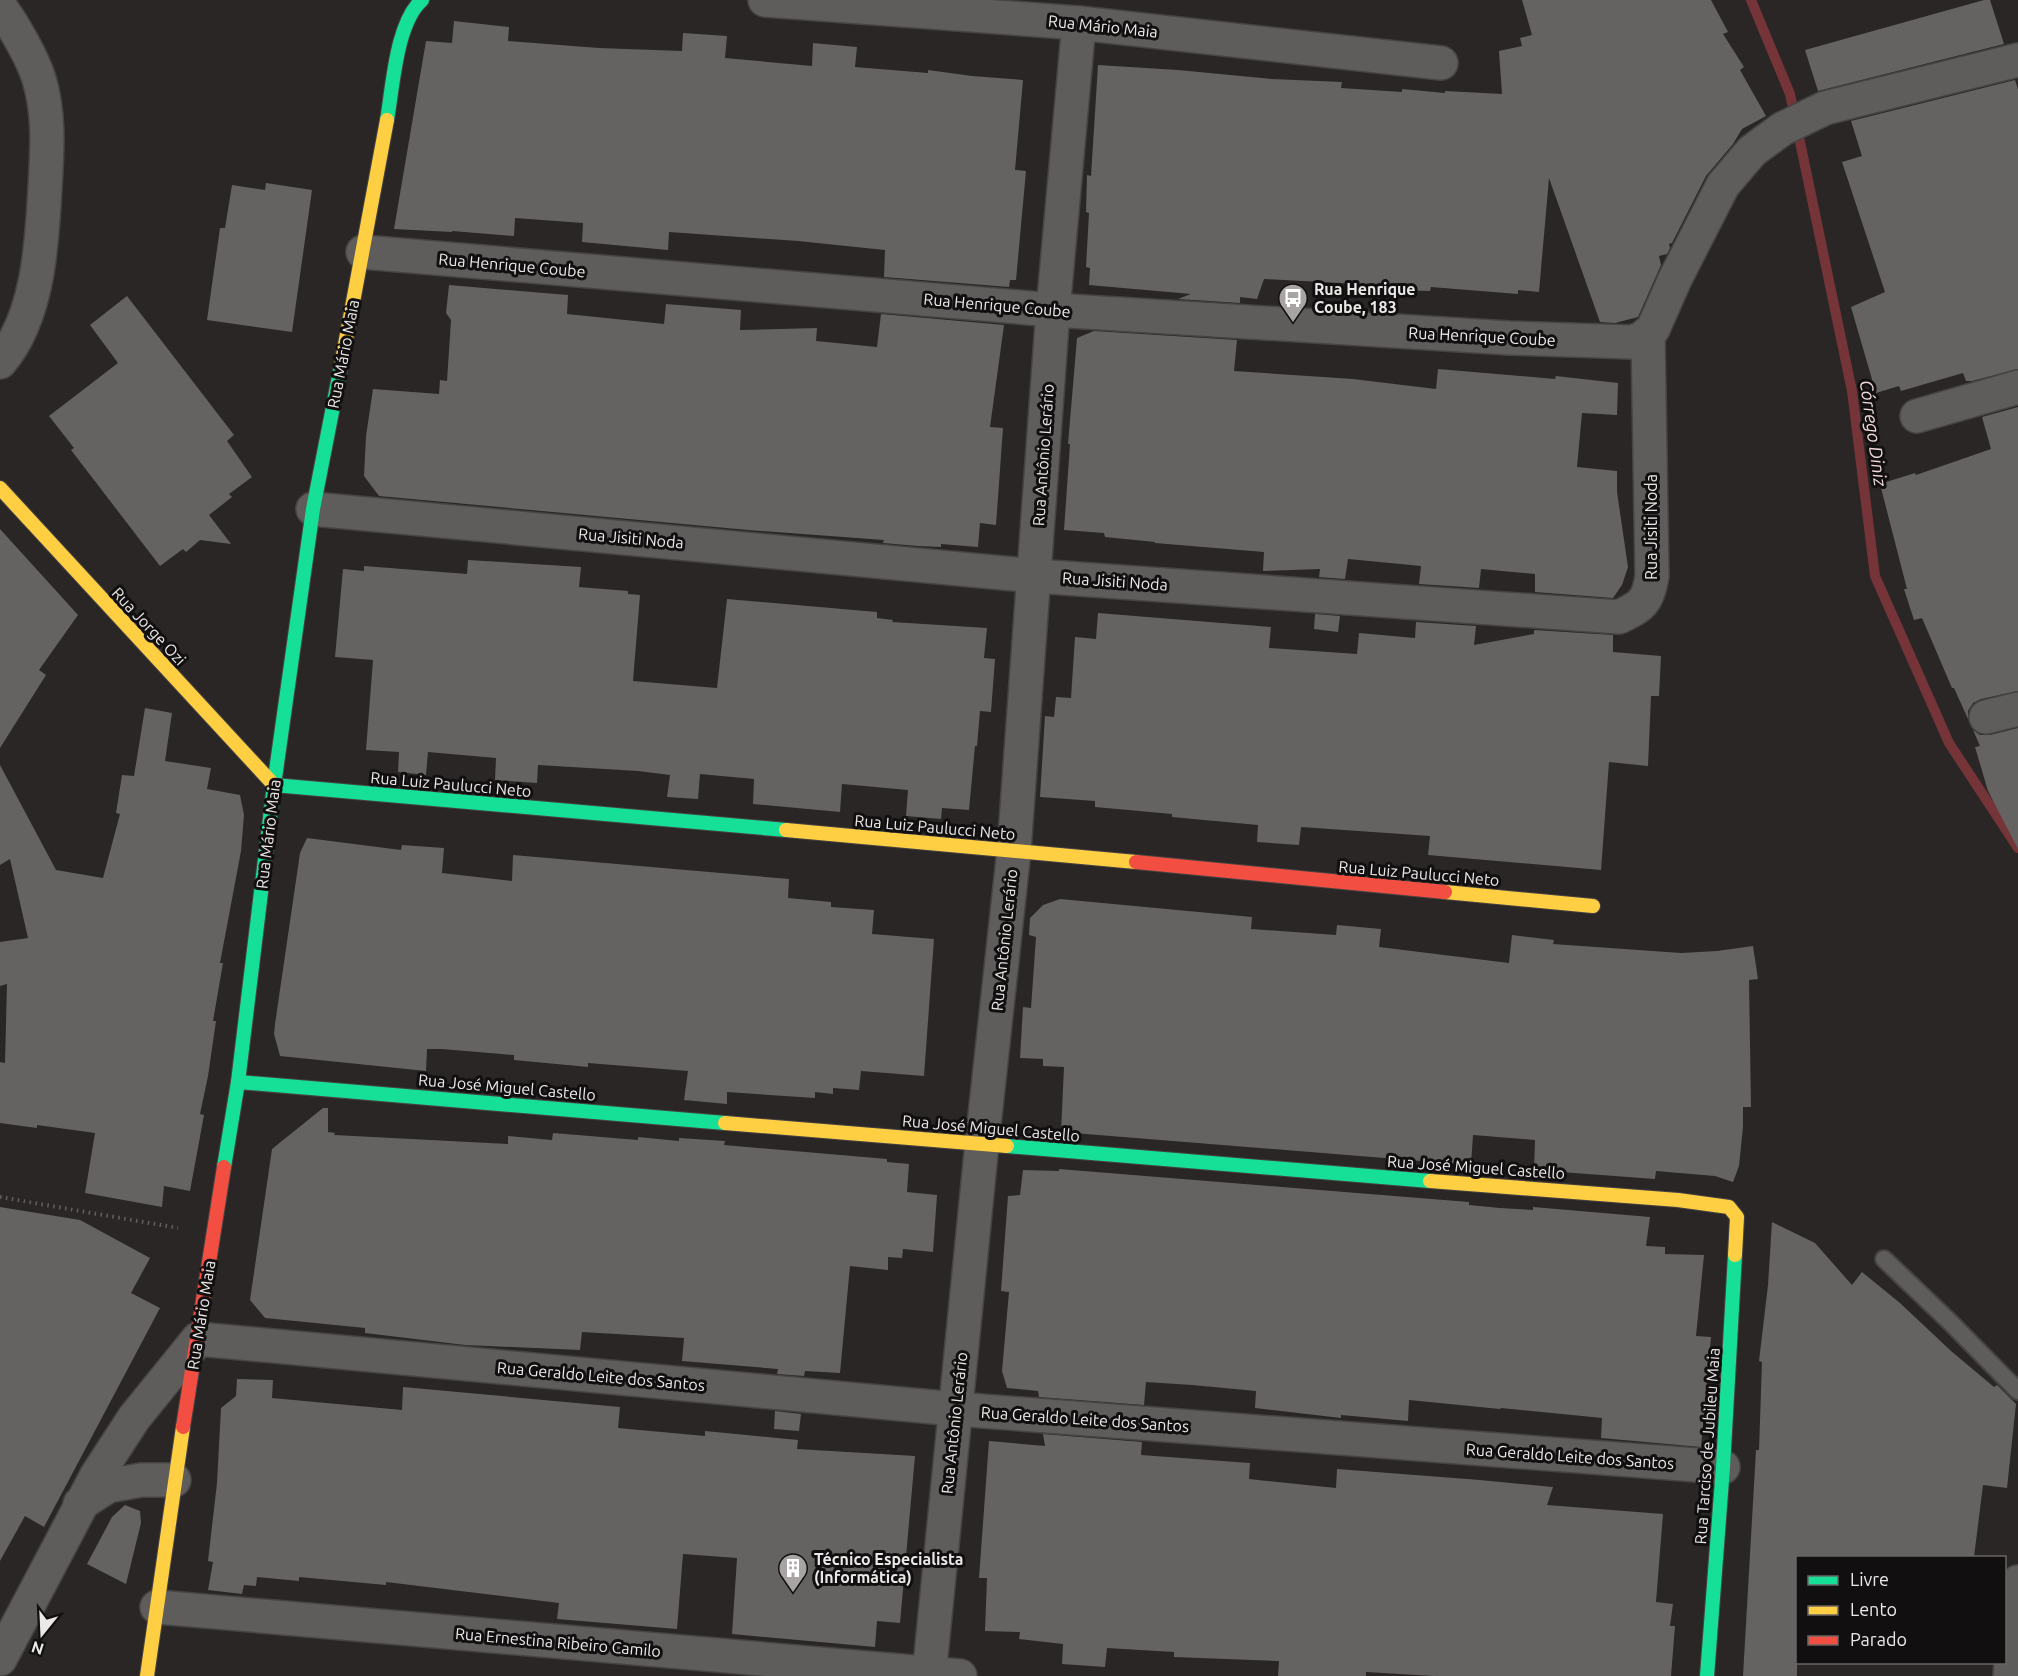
<svg xmlns="http://www.w3.org/2000/svg" width="2018" height="1676" font-family="Ubuntu,sans-serif">
<style>
.lines{fill:none;stroke-linecap:round;stroke-linejoin:round}
.stream{stroke:#753438;stroke-width:10}
.building{fill:#656262}
.lane-casing{stroke:#464343;stroke-width:20}
.street-casing{stroke:#464343;stroke-width:36}
.fast-casing{stroke:#464343;stroke-width:16}
.slow-casing{stroke:#464343;stroke-width:16}
.jam-casing{stroke:#464343;stroke-width:16}
.path{stroke:#636160;stroke-width:4;stroke-dasharray:1.5 4.5;stroke-linecap:butt}
.lane{stroke:#5f5c5c;stroke-width:16}
.street{stroke:#5f5c5c;stroke-width:33}
.fast{stroke:#16e098;stroke-width:14}
.slow{stroke:#ffcf43;stroke-width:14}
.jam{stroke:#f24e42;stroke-width:14}
.labels{text-anchor:middle;stroke-width:6;stroke-linejoin:round;paint-order:stroke}
.street-label{font-size:16px;fill:#ece8e8;stroke:#110f0f}
.poi-label{font-size:16px;font-weight:bold;fill:#ece8e8;stroke:#110f0f;text-anchor:start}
.water-label{font-size:18px;font-style:italic;fill:#f1dada;stroke:#110f0f}
</style>
<rect width="100%" height="100%" fill="#2a2626"/>
<g class="lines">
<path class="stream" d="M1751 0 1790 94 1852 391 1875 576 1949 743 2018 848"/>
</g>
<g class="building">
<path d="M1522 0H1711L1728 32 1723 34 1744 67 1740 70 1766 116 1742 129 1733 144 1706 176 1672 243 1669 244 1670 248 1667 254 1659 256 1661 265 1638 317 1615 323 1600 322 1549 178 1539 292 1518 290V294L1431 287 1430 291 1388 290 1359 288V284L1264 279 1257 299 1240 297V303L1178 299 1191 294 1089 285 1090 268 1086 267 1089 213 1086 212 1087 175 1091 176 1098 65 1178 70 1272 79 1342 82 1341 88 1402 92V89L1445 93V91L1502 94 1499 51 1522 46 1520 38 1532 35Z"/>
<path d="M1984 0H1990L2004 44 1818 91 1805 50Z"/>
<path d="M454 21 509 27 508 41 599 48 682 51 683 33 727 36 725 58 812 66 813 43 857 47 855 67 928 73V70L972 76 1023 80 1015 170 1026 171 1016 280H1010L1009 287 884 277 885 250 798 241 669 232 668 250 582 242 583 223 515 218 514 236 452 231V232L394 229 426 41 452 43Z"/>
<path d="M2015 80 2018 89V369L1972 381H1966L1963 373 1901 391 1899 386 1876 393 1851 307 1885 292 1842 162 1862 156 1851 121Z"/>
<path d="M266 183 312 190 292 332 207 320 220 228H225L232 185 265 190Z"/>
<path d="M449 285 568 295 567 314 664 324 666 304 741 310 740 330 817 328 816 341 877 347 881 314 1004 325 990 427 1003 428 996 525 980 523 978 547 941 544V547L918 546 883 543 884 540 748 530 379 496 364 476 366 436 373 389 439 394 440 380 447 381 451 320 446 313Z"/>
<path d="M127 296 234 435 227 441 252 477 229 494 232 497 209 515 231 544 200 540 186 552 183 549 160 566 71 450 74 448 49 416 118 363 90 325Z"/>
<path d="M1094 331 1237 340 1234 371 1353 379 1436 389 1438 369 1555 379 1556 376 1618 383 1617 415 1582 413 1577 467 1617 471V492L1628 567 1622 585 1613 598 1535 592V574L1481 569 1479 588 1419 584 1421 566 1348 559 1345 579 1319 577 1320 569 1263 571 1264 552 1155 543V542L1105 537 1104 533 1064 530 1070 444H1068L1077 338Z"/>
<path d="M2018 407V691L1981 699 1973 703 1968 711V719L1954 688H1952L1922 618 1914 620 1904 589H1907L1880 484 1915 473 1916 475 1991 449 1982 417Z"/>
<path d="M0 529 78 615 39 670 46 675 0 748Z"/>
<path d="M468 560 581 567 579 587 628 591V594L640 595 633 681 717 688 727 599 877 612V618L893 620 892 622 987 628 984 658 995 659 991 712 980 711 977 746H975L969 810 942 808 941 819 906 816 908 790 842 784 840 812 753 804 754 779 700 774 698 799 667 797 670 775 638 771 538 765 537 783 495 780 496 758 428 752 426 775 398 772 399 752 366 750 373 660 335 657 343 569 364 571V566L467 574Z"/>
<path d="M1098 613 1271 627 1269 648 1357 654 1359 633 1415 638 1416 622 1476 626 1474 645 1534 634V630L1613 635V652L1661 656 1659 696H1651L1648 766 1609 762 1601 870 1428 855 1430 836 1301 827 1299 845 1257 842 1258 825 1172 817V814L1095 807V801L1040 797 1045 716 1054 717 1056 697 1071 698 1075 637 1096 639Z"/>
<path d="M1315 614 1340 616 1338 632 1314 629Z"/>
<path d="M145 708 172 713 165 761 211 768 207 789 240 795 244 815 241 851 220 963H223L213 1021H216L208 1076 200 1114 204 1115 190 1191 164 1186 162 1207 85 1193 95 1133 37 1125V1128L0 1123V1062L5 1063 7 984 0 986V942L28 938 10 859 0 865V765L56 870 103 878 120 814 116 813 122 775 134 776Z"/>
<path d="M2018 728V849L1988 791 1975 747 1980 746 1973 730 1980 735H1990Z"/>
<path d="M307 838 401 850 402 845 444 848 442 873 512 881 513 855 789 879 788 898 831 902V907L874 910 872 934 934 939 924 1076 861 1071 859 1090 833 1088V1094L815 1092V1098L727 1092V1104L684 1100 688 1071 588 1063V1067L514 1060V1055L442 1049H427L426 1071 280 1056 274 1034 275 1024 300 853Z"/>
<path d="M1060 899 1252 917 1251 929 1336 935 1337 925 1381 929 1379 947 1509 963 1512 935 1554 940 1553 944 1681 953 1717 951 1753 946 1758 979 1749 980 1751 1107H1743V1127L1739 1166 1733 1182 1715 1176 1656 1171 1655 1179 1534 1170 1535 1140 1473 1135 1471 1165 1061 1132 1064 1067 1043 1066V1059L1020 1058 1023 1007 1031 1008 1036 937 1029 935 1030 918 1043 905Z"/>
<path d="M323 1108H328V1132L335 1133 334 1135 508 1144V1136L552 1140 553 1133 638 1140V1137L679 1141V1138L725 1141 724 1145 887 1159V1162L909 1164 907 1192 937 1195 933 1252 903 1249 902 1258 888 1257V1270L850 1266 840 1373 805 1371 804 1376 777 1374 778 1369 682 1361 684 1338 582 1332 580 1350 465 1345 365 1333V1328L265 1318 250 1300 272 1149Z"/>
<path d="M1059 1169 1469 1202V1205L1500 1208 1533 1210V1207L1650 1217 1646 1246 1665 1247V1254L1704 1255 1696 1336 1711 1337 1701 1447 1601 1438 1602 1418 1501 1408 1500 1409 1409 1400 1408 1421 1341 1415V1418L1255 1408 1256 1391 1192 1385 1146 1382 1144 1405 1039 1397 1038 1391 1007 1388 1002 1371 1009 1292 1001 1291 1008 1196 1020 1195 1023 1170 1059 1171Z"/>
<path d="M0 1207 80 1220 150 1258 131 1293 160 1308 44 1527 25 1516 0 1561Z"/>
<path d="M1772 1222 1815 1243 1852 1285 1862 1272 1900 1303 1951 1351 1994 1387 1997 1385 2016 1404 2007 1488 1983 1485 1974 1557H1797V1676H1743L1756 1450H1759L1762 1362 1759 1361 1768 1285Z"/>
<path d="M237 1379 273 1380 272 1398 402 1410 403 1387 620 1407 618 1428 705 1436V1431L798 1440 797 1449 915 1456 900 1623 877 1621 875 1647 732 1634 737 1558 683 1554 677 1629 557 1619 559 1603 386 1582V1585L299 1577V1581L257 1577 256 1586 244 1585 242 1594 208 1590 213 1562 208 1561 217 1483 221 1408 236 1396Z"/>
<path d="M775 1411 801 1414 799 1431 774 1429Z"/>
<path d="M1043 1434 1142 1442 1141 1455 1250 1463 1249 1479 1336 1488 1337 1469 1480 1480 1553 1487 1547 1505 1663 1514 1656 1602 1673 1604 1670 1626H1675L1671 1676H1434L1366 1672V1676H1278L1279 1661 1174 1657V1652L1107 1648 1105 1667 1062 1664 1063 1644 1019 1639 1020 1632 985 1631 987 1578H979L989 1441 1045 1446Z"/>
<path d="M125 1505 140 1511 141 1523 126 1584 87 1564 112 1517Z"/>
</g>
<g class="lines">
<g class="lane-casing">
<path id="lane" d="M1884 1259 1950 1322 2018 1391"/>
</g>
<g class="street-casing">
<g id="street">
<path d="M765 0 1079 23 1441 63"/>
<path d="M0 7C13 24 33 59 39 79 50 115 47 151 45 188 42 245 38 318 0 362"/>
<path d="M363 252 1053 310 1509 338 1631 342 1641 339 1653 329 1675 279 1723 185 1752 151 1782 129 1825 108 2018 60"/>
<path d="M1917 416 2018 387"/>
<path d="M313 509 1035 576 1619 617C1642 606 1648 602 1652 576L1648 335"/>
<path d="M1986 717 2018 709"/>
<path d="M80 1504 108 1486 141 1480H174"/>
<path d="M157 1607 960 1676"/>
<path d="M0 1659 97 1475 134 1418 198 1339 955 1409 1723 1467"/>
<path d="M929 1676 982 1143 1014 850 1053 310 1079 23"/>
<path d="M2010 1676 2018 1582"/>
</g>
</g>
<g class="fast-casing">
<g id="fast">
<path d="M387 120C393 86 396 23 422 0"/>
<path d="M274 785 786 830"/>
<path d="M238 1082 725 1123"/>
<path d="M1007 1146 1430 1181"/>
<path d="M224 1167 238 1082 274 785 313 509 341 366"/>
<path d="M1707 1676 1723 1467 1735 1255"/>
</g>
</g>
<g class="slow-casing">
<g id="slow">
<path d="M341 366 387 120"/>
<path d="M0 488 274 785"/>
<path d="M786 830 1136 862"/>
<path d="M1445 892 1593 906"/>
<path d="M725 1123 1007 1146"/>
<path d="M1430 1181 1678 1200 1729 1207 1737 1217 1735 1255"/>
<path d="M147 1676 183 1427"/>
</g>
</g>
<g class="jam-casing">
<g id="jam">
<path d="M1136 862 1445 892"/>
<path d="M183 1427 224 1167"/>
</g>
</g>
<path class="path" d="M0 1197 178 1228"/>
<use href="#lane" class="lane"/>
<use href="#street" class="street"/>
<use href="#fast" class="fast"/>
<use href="#slow" class="slow"/>
<use href="#jam" class="jam"/>
</g>
<defs>
<g id="bus-pin" transform="scale(1.5)"><path d="M0 17L-7.5 6A9.5 9.5 0 1 1 7.5 6Z" fill="#a8a4a4" stroke="#110f0f"/><path d="M-5-6H5V4H4V6H2V4H-2V6H-4V4H-5ZM-3.5-4V0h7V-4ZM-3.5 1.2v1.5H-2V1.2ZM2 1.2v1.5H3.5V1.2Z" fill="#fff"/></g>
<g id="building-pin" transform="scale(1.5)"><path d="M0 17L-7.5 6A9.5 9.5 0 1 1 7.5 6Z" fill="#a8a4a4" stroke="#110f0f"/><path d="M-4-6H4V6H1V3H-1V6H-4ZM-2.5-4.3h1.7v1.8h-1.7ZM.8-4.3h1.7v1.8H.8ZM-2.5-1h1.7V.8h-1.7ZM.8-1h1.7V.8H.8Z" fill="#fff"/></g>
</defs>
<g fill-rule="evenodd">
<use href="#bus-pin" x="1293" y="298"/>
<use href="#building-pin" x="793" y="1568"/>
</g>
<g class="labels">
<g class="street-label">
<text transform="translate(1103 26) rotate(6)" y="6">Rua Mário Maia</text>
<text transform="translate(512 265) rotate(5)" y="6">Rua Henrique Coube</text>
<text transform="translate(997 305) rotate(5)" y="6">Rua Henrique Coube</text>
<text transform="translate(1482 336) rotate(3)" y="6">Rua Henrique Coube</text>
<text transform="translate(343 354) rotate(-79)" y="6">Rua Mário Maia</text>
<text transform="translate(1043 455) rotate(-86)" y="6">Rua Antônio Lerário</text>
<text transform="translate(1651 527) rotate(-90)" y="6">Rua Jisiti Noda</text>
<text transform="translate(631 538) rotate(5)" y="6">Rua Jisiti Noda</text>
<text transform="translate(1115 581) rotate(4)" y="6">Rua Jisiti Noda</text>
<text transform="translate(149 626) rotate(47)" y="6">Rua Jorge Ozi</text>
<text transform="translate(451 784) rotate(5)" y="6">Rua Luiz Paulucci Neto</text>
<text transform="translate(935 827) rotate(5)" y="6">Rua Luiz Paulucci Neto</text>
<text transform="translate(268 834) rotate(-83)" y="6">Rua Mário Maia</text>
<text transform="translate(1419 873) rotate(5)" y="6">Rua Luiz Paulucci Neto</text>
<text transform="translate(1004 940) rotate(-84)" y="6">Rua Antônio Lerário</text>
<text transform="translate(507 1087) rotate(5)" y="6">Rua José Miguel Castello</text>
<text transform="translate(991 1128) rotate(5)" y="6">Rua José Miguel Castello</text>
<text transform="translate(1476 1167) rotate(4)" y="6">Rua José Miguel Castello</text>
<text transform="translate(201 1315) rotate(-81)" y="6">Rua Mário Maia</text>
<text transform="translate(601 1376) rotate(5)" y="6">Rua Geraldo Leite dos Santos</text>
<text transform="translate(1085 1419) rotate(4)" y="6">Rua Geraldo Leite dos Santos</text>
<text transform="translate(954 1423) rotate(-84)" y="6">Rua Antônio Lerário</text>
<text transform="translate(1707 1446) rotate(-86)" y="6">Rua Tarciso de Jubileu Maia</text>
<text transform="translate(1570 1456) rotate(4)" y="6">Rua Geraldo Leite dos Santos</text>
<text transform="translate(558 1642) rotate(5)" y="6">Rua Ernestina Ribeiro Camilo</text>
</g>
<g class="poi-label">
<text x="1314" y="295">Rua Henrique<tspan x="1314" dy="18">Coube, 183</tspan></text>
<text x="814" y="1565">Técnico Especialista<tspan x="814" dy="18">(Informática)</tspan></text>
</g>
<g class="water-label">
<text transform="translate(1873 433) rotate(82)" y="6">Córrego Diniz</text>
</g>
</g>
<rect x="1796" y="1556" width="210" height="108" fill="#110f0f" stroke="#696666" stroke-width="1.5"/>
<rect x="1808" y="1576" width="30" height="9" fill="#16e098" stroke="#696666" stroke-width="1.5"/>
<text x="1850" y="1586" font-size="18" fill="#ece8e8">Livre</text>
<rect x="1808" y="1606" width="30" height="9" fill="#ffcf43" stroke="#696666" stroke-width="1.5"/>
<text x="1850" y="1616" font-size="18" fill="#ece8e8">Lento</text>
<rect x="1808" y="1636" width="30" height="9" fill="#f24e42" stroke="#696666" stroke-width="1.5"/>
<text x="1850" y="1646" font-size="18" fill="#ece8e8">Parado</text>
<g transform="translate(42 1634) rotate(198)" stroke="#110f0f" stroke-width="4.5" paint-order="stroke">
<path d="M0-4.5L10 22L0 15L-10 22Z" fill="#ece8e8"/>
<text y="-9" font-size="16" font-weight="bold" text-anchor="middle" fill="#ece8e8">N</text>
</g>
</svg>
